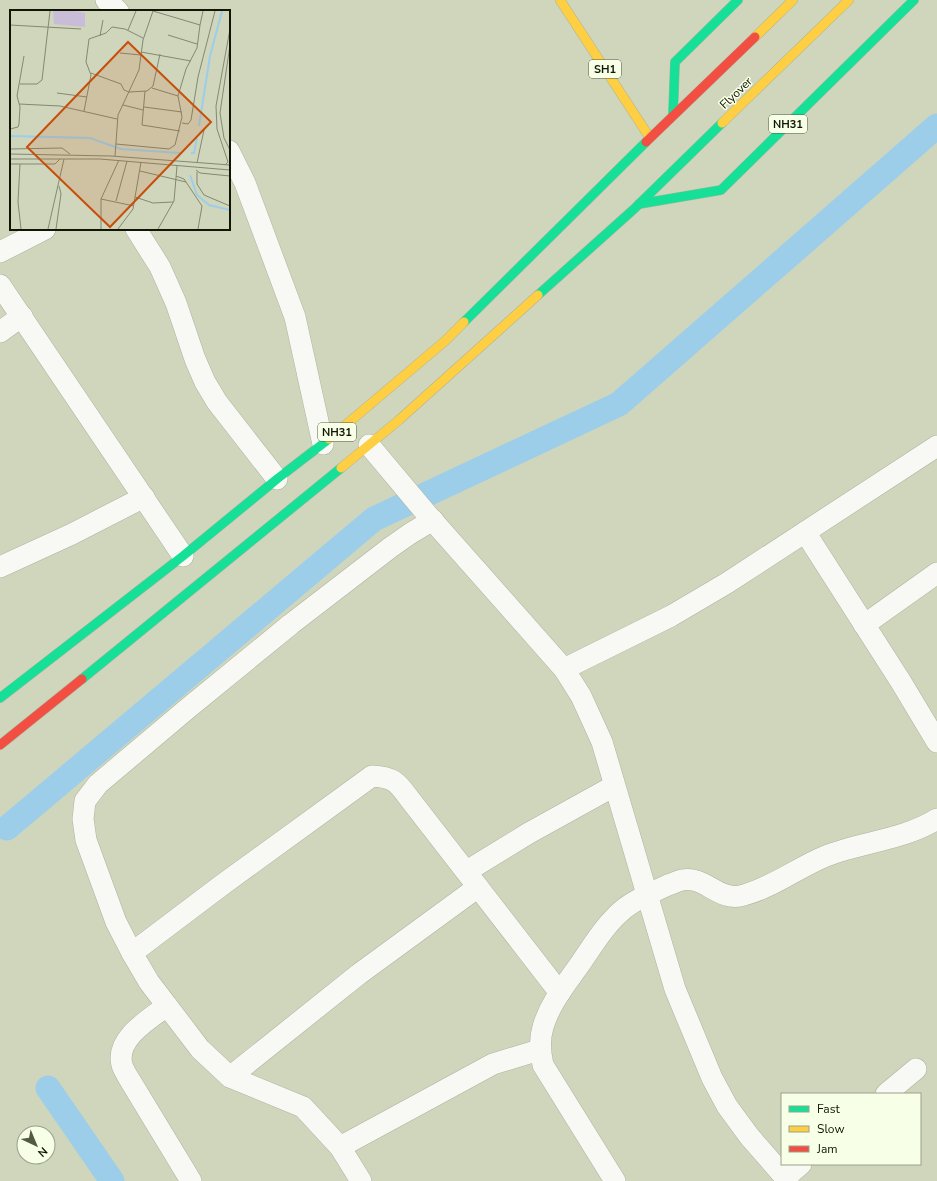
<svg xmlns="http://www.w3.org/2000/svg" width="937" height="1181" font-family="'Nunito Sans',sans-serif">
<style>
.lines{fill:none;stroke-linecap:round;stroke-linejoin:round}
.canal{stroke:#9cceea;stroke-width:25}
.street-casing{stroke:#adb39e;stroke-width:22}
.fast-casing{stroke:#adb39e;stroke-width:10}
.slow-casing{stroke:#adb39e;stroke-width:10}
.jam-casing{stroke:#adb39e;stroke-width:10}
.street{stroke:#f8f9f5;stroke-width:21}
.fast{stroke:#16e098;stroke-width:9}
.slow{stroke:#ffcf43;stroke-width:9}
.jam{stroke:#f24e42;stroke-width:9}
.labels{text-anchor:middle;stroke-width:3;stroke-linejoin:round;paint-order:stroke}
.shield{fill:#f7ffe7;stroke:#565b48;stroke-width:1}
.shield-label{font-size:11px;font-weight:bold;fill:#111504}
.street-label{font-size:12px;fill:#111504;stroke:#f7ffe7}
.inset-river{fill:none;stroke:#9cceea;stroke-width:2}
.inset-road{fill:none;stroke:#838972;stroke-width:1}
.view{fill:#c84f0b;fill-opacity:0.15;stroke:#c84f0b;stroke-width:2}
.inset-edge{fill:none;stroke:#111504;stroke-width:2}
</style>
<rect width="100%" height="100%" fill="#cfd6bc"/>
<g class="lines">
<g class="canal">
<path d="M7 828 374 519 619 404 937 126"/>
<path d="M48 1088 112 1181"/>
</g>
<g class="street-casing">
<g id="street">
<path d="M106 0 118 11"/>
<path d="M229 151 245 183 295 317 323 444"/>
<path d="M136 229 160 267 176 303 195 359 205 382 217 402 277 479"/>
<path d="M0 252 45 229"/>
<path d="M0 285 183 556"/>
<path d="M0 332 22 316"/>
<path d="M369 445 426 513 564 669 581 696 602 742 675 989 712 1078 727 1106 749 1136 788 1181"/>
<path d="M805 532 901 682 937 742"/>
<path d="M0 567 72 534 144 497"/>
<path d="M864 625 937 573"/>
<path d="M564 669 671 616 727 583 937 446"/>
<path d="M467 871 529 833 614 786"/>
<path d="M132 953 222 885 372 776C396 777 398 784 412 802L560 993"/>
<path d="M167 1006C149 1019 115 1039 122 1065 124 1071 128 1077 131 1082L191 1181"/>
<path d="M230 1077 359 974 478 887"/>
<path d="M886 1094 916 1069"/>
<path d="M340 1147 493 1064 539 1050"/>
<path d="M785 1178 801 1164"/>
<path d="M361 1181 340 1147 303 1107 230 1077 200 1049 149 982 132 953 116 922 86 840 83 819 85 801 98 784 187 709 291 624 391 547 411 533 433 520"/>
<path d="M615 1181 543 1065C540 1052 539 1040 543 1027 550 1003 566 984 580 964 593 945 606 923 625 908 638 898 653 892 668 885 672 884 677 881 682 880 705 875 719 903 744 895 773 887 797 868 826 856 862 842 903 840 937 819"/>
</g>
</g>
<g class="fast-casing">
<g id="fast">
<path d="M673 115 675 62 738 0"/>
<path d="M639 204 721 190 914 0"/>
<path d="M538 295 634 209 722 123"/>
<path d="M464 322 646 142"/>
<path d="M82 679 341 468"/>
<path d="M0 698 183 556 277 479 329 439"/>
</g>
</g>
<g class="slow-casing">
<g id="slow">
<path d="M560 0 650 138"/>
<path d="M755 37 793 0"/>
<path d="M722 123 849 0"/>
<path d="M329 439 445 341 464 322"/>
<path d="M341 468 399 420 538 295"/>
</g>
</g>
<g class="jam-casing">
<g id="jam">
<path d="M646 142 755 37"/>
<path d="M0 745 82 679"/>
</g>
</g>
<use href="#street" class="street"/>
<use href="#fast" class="fast"/>
<use href="#slow" class="slow"/>
<use href="#jam" class="jam"/>
</g>
<g class="labels">
<g class="shield">
<rect x="589" y="60" width="32" height="18" rx="3"/>
<rect x="769" y="115" width="38" height="18" rx="3"/>
<rect x="318" y="423" width="38" height="18" rx="3"/>
</g>
<g class="shield-label">
<text x="605" y="73">SH1</text>
<text x="788" y="128">NH31</text>
<text x="337" y="436">NH31</text>
</g>
<g class="street-label">
<text transform="translate(736 93) rotate(-44)" y="4">Flyover</text>
</g>
</g>
<g transform="translate(10 10)">
<rect width="220" height="220" fill="#cfd6bc"/>
<path d="M43 1H65L75 3V17L44 14Z" fill="#c8bcd9"/>
<path class="inset-river" d="M189 116 200 46 212 1M0 126 80 128 111 139 170 143M181 143H184L187 128M180 165 187 185 199 195 220 200"/>
<path class="inset-road" d="M143 1 190 15 193 1M0 15 71 19M118 20 126 1M158 25 187 34M90 26 93 10M220 35 210 103 214 128 220 140M131 42 181 51M110 43 131 45M81 63 111 74 114 80 119 82 137 81 143 76 150 44M10 74H27L32 70 40 1M142 78 168 86M135 81 132 115 170 121M47 83 77 87M9 94 50 96 107 109M113 95 133 100M134 97 172 102M74 101 81 65 76 52 79 29 96 23 102 17 115 19 133 28M172 113 178 114 181 110 188 67 205 1M0 119 8 117 9 114 10 97 7 86 14 46M106 134 159 139 165 135 172 107 168 86 176 59 187 38 190 15M0 139 52 138 60 144M0 144 101 146 220 155M105 146 108 105 129 60 133 30 143 1M0 149H90L220 160M187 153 194 120M0 154H45L50 149M10 154 8 192 11 219M215 155 218 152 207 119 206 96 220 19M186 160 190 163 220 166M130 161 176 172M187 162V174L194 185 220 196M166 166 174 169 192 196 188 219M125 187 143 193 163 192M91 189 124 196M106 191 117 151M38 219 54 149M46 219 51 184 49 176M91 219V189L109 150M108 219 123 199 131 152M148 219 164 191 167 156"/>
<path class="view" d="M118 32 201 112 100 217 17 137Z"/>
<rect width="220" height="220" class="inset-edge"/>
</g>
<rect x="781" y="1093" width="140" height="72" fill="#f7ffe7" stroke="#9ba18c"/>
<rect x="789" y="1106" width="20" height="6" fill="#16e098" stroke="#9ba18c"/>
<text x="817" y="1113" font-size="12" fill="#111504">Fast</text>
<rect x="789" y="1126" width="20" height="6" fill="#ffcf43" stroke="#9ba18c"/>
<text x="817" y="1133" font-size="12" fill="#111504">Slow</text>
<rect x="789" y="1146" width="20" height="6" fill="#f24e42" stroke="#9ba18c"/>
<text x="817" y="1153" font-size="12" fill="#111504">Jam</text>
<g transform="translate(36 1145) rotate(136)"><circle r="19" fill="#f7ffe7" stroke="#9ba18c"/>
<path d="M0-3L7 15L0 10L-7 15Z" fill="#545944"/>
<text y="-6" font-size="11" font-weight="bold" text-anchor="middle" fill="#111504">N</text>
</g>
</svg>
